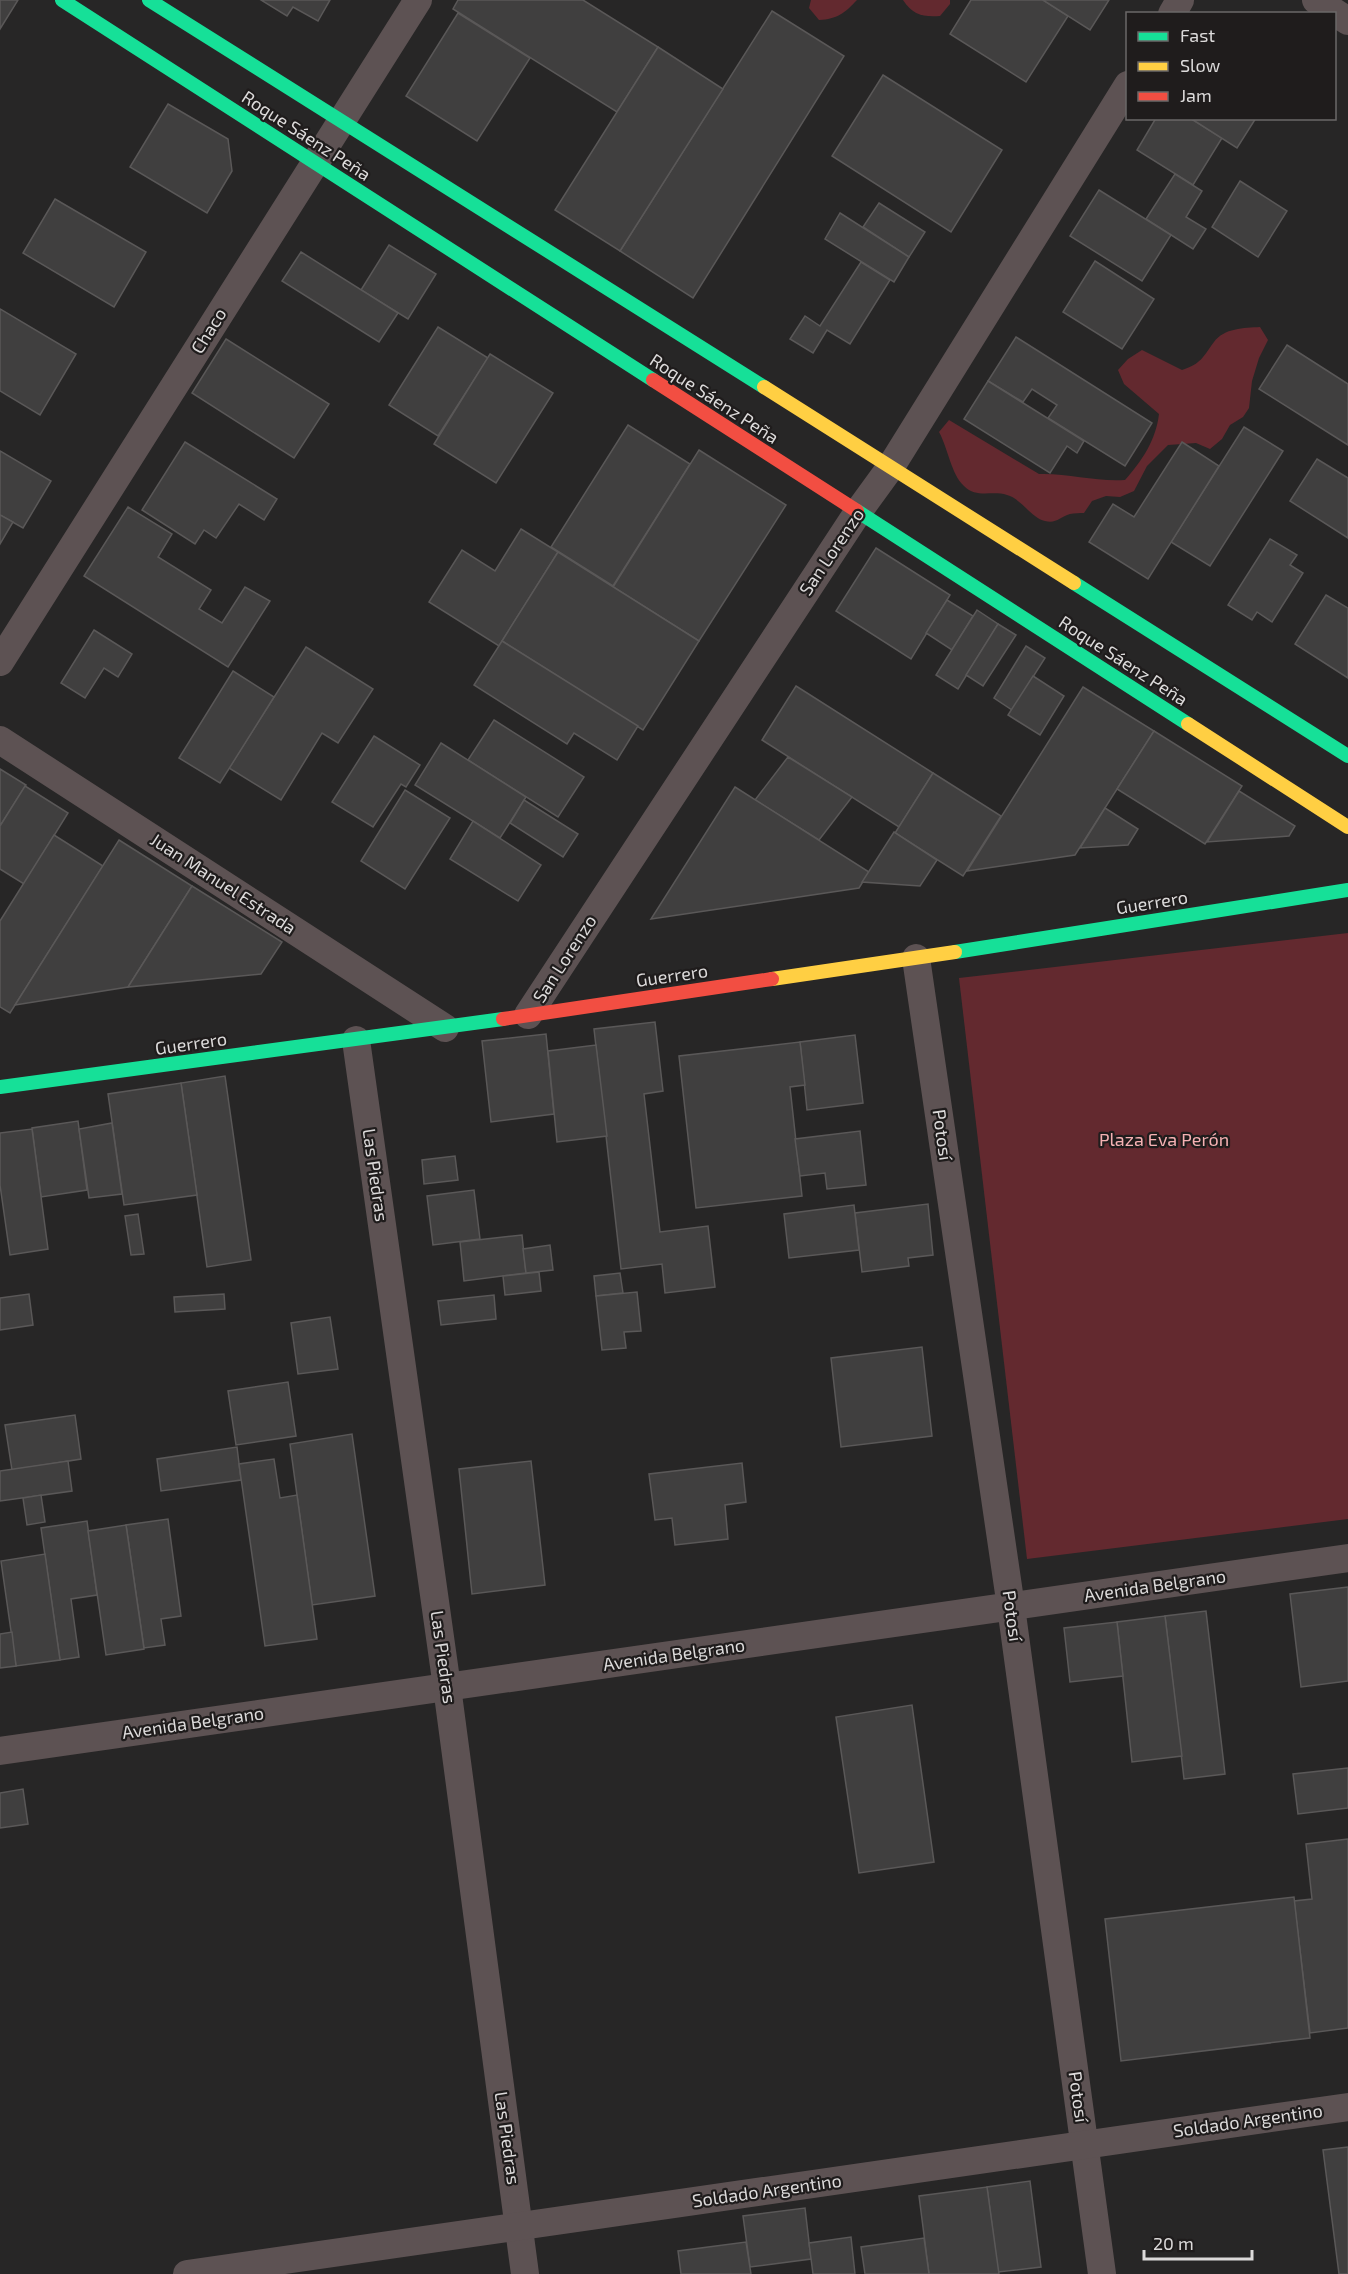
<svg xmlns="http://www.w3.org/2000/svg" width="1348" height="2274" font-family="'Exo 2',sans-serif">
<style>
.green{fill:#63292f}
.building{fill:#403f3f;stroke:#5a5858;stroke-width:1.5}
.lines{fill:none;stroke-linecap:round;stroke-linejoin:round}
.street{stroke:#5d5253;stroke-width:28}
.fast{stroke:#16e098;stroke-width:14}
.slow{stroke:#ffcf43;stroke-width:14}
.jam{stroke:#f24e42;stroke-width:14}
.labels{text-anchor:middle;stroke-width:4.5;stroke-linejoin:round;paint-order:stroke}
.street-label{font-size:18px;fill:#dcdada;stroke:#1f1c1c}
.park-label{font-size:18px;fill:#f6b1b3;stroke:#1f1c1c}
</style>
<rect width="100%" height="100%" fill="#272626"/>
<g class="green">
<path d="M811 0H857C845 13 837 19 819 20L809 8Z"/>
<path d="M903 0H950V4L940 16C922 17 913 15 903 0Z"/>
<path d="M1260 327 1268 340 1259 358 1252 381 1249 408 1243 417 1230 425 1222 439 1210 449 1196 443 1168 445 1147 466 1134 491 1120 497 1106 496 1092 501 1084 513C1080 513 1074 513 1070 514 1060 517 1056 524 1045 521 1031 518 1022 499 1007 495 992 490 977 499 964 486 951 474 948 448 939 432L949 420 1039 474C1068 473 1096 482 1125 480 1142 461 1156 440 1159 414L1124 384 1118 370 1128 359 1142 350 1182 370C1202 363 1202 358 1214 342 1224 328 1244 328 1260 327Z"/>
<path d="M1348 933V1519L1027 1559 959 978Z"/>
</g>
<g class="building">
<path d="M0 0H18L0 29Z"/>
<path d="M261 0H330L318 21 293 7 287 16Z"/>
<path d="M458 0H583L658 47 617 112 453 9Z"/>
<path d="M971 0H1043L1068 16 1026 82 950 34Z"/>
<path d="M1043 0H1109L1090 30Z"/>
<path d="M772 11 844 56 693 298 620 251Z"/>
<path d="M458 13 530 58 477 141 406 96Z"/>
<path d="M658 47 723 89 620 251 555 210Z"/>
<path d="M883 75 1002 150 951 232 832 156Z"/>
<path d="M168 104 228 139 232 171 207 213 130 167Z"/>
<path d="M1156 118H1190L1222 138 1193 185 1137 150Z"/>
<path d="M1190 118H1256L1237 148Z"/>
<path d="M1175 174 1202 191 1186 217 1206 229 1193 249 1146 219Z"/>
<path d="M1240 181 1287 211 1258 257 1212 227Z"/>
<path d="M1099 190 1171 235 1142 281 1070 236Z"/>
<path d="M55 199 146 252 114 307 23 253Z"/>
<path d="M879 203 925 232 909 257 863 227Z"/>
<path d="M840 213 909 257 894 282 825 239Z"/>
<path d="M389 245 436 274 408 319 361 290Z"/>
<path d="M301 252 398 313 379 342 282 281Z"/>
<path d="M1095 261 1154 299 1122 349 1063 312Z"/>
<path d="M861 262 890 280 850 344 827 330 813 353 790 339 805 316 820 326Z"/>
<path d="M0 309 76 354 40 415 0 391Z"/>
<path d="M438 327 488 358 438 436 389 405Z"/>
<path d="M1016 337 1152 423 1125 466 1048 418 1057 405 1032 389 1023 402 988 381Z"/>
<path d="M226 339 329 404 294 458 192 393Z"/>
<path d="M1287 345 1348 384V445L1259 389Z"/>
<path d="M490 354 553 393 496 483 434 444Z"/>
<path d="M988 381 1084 441 1077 453 1067 446 1050 473 964 419Z"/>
<path d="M628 425 690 464 613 586 551 547Z"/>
<path d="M1244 427 1283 451 1210 566 1171 542Z"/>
<path d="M185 442 277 499 264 520 239 504 216 538 204 530 195 544 142 510Z"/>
<path d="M1182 442 1219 466 1148 579 1089 542 1113 504 1134 517Z"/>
<path d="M699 450 786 505 699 641 613 587Z"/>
<path d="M0 451 51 481 23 528 0 515Z"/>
<path d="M1317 459 1348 478V538L1290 501Z"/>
<path d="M128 507 172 534 158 557 211 590 199 609 222 623 245 587 270 601 228 667 84 576Z"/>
<path d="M0 515 13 522 0 544Z"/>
<path d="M521 529 558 552 499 646 429 602 462 550 495 571Z"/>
<path d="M1270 539 1297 555 1290 565 1303 573 1272 622 1257 612 1252 620 1228 605Z"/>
<path d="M876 548 950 595 911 659 836 611Z"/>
<path d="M558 552 699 641 643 730 502 641Z"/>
<path d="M1326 595 1348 608V678L1295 644Z"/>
<path d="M947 600 973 616 952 650 926 633Z"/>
<path d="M977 610 998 624 958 689 936 675Z"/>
<path d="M998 624 1016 635 983 686 966 675Z"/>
<path d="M94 630 132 654 118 677 104 668 85 698 61 683Z"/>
<path d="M502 641 638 726 617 760 574 733 567 744 474 685Z"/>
<path d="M1026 646 1045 658 1012 710 994 698Z"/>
<path d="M306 647 373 689 338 743 322 733 281 800 229 768Z"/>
<path d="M233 671 274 697 220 783 179 758Z"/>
<path d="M1033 676 1064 696 1040 735 1008 715Z"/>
<path d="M796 686 933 773 899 827 762 740Z"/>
<path d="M1083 687 1154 731 1075 855 967 871Z"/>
<path d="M494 720 584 777 558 817 468 760Z"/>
<path d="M1154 731 1242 786 1205 844 1117 789Z"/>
<path d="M374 736 420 765 406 787 401 784 373 827 332 802Z"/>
<path d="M441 743 526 797 500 838 415 785Z"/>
<path d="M788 757 852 797 819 840 755 800Z"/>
<path d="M0 769 26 785 0 826Z"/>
<path d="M933 773 1001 816 963 876 895 833Z"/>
<path d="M25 786 68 813 24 884 0 869V826Z"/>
<path d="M735 787 869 872 859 888 651 919Z"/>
<path d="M405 790 450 818 405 889 361 861Z"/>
<path d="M1239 791 1295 826 1289 836 1207 842Z"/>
<path d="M524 800 578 834 563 857 510 823Z"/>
<path d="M1105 808 1138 829 1128 845 1080 848Z"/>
<path d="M473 821 541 865 518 901 450 859Z"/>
<path d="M894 832 937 860 920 886 862 882Z"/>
<path d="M54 835 103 866 10 1013 0 1007V921Z"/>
<path d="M119 840 192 886 128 987 15 1005Z"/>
<path d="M192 886 282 942 261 974 128 987Z"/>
<path d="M655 1022 663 1091 644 1094 660 1232 708 1226 715 1287 665 1293 662 1264 621 1269 594 1029Z"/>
<path d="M546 1034 554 1114 491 1122 482 1041Z"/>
<path d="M855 1035 863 1103 807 1110 800 1042Z"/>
<path d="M800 1042 805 1085 790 1087 802 1196 696 1208 679 1056Z"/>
<path d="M596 1045 607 1136 557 1142 548 1051Z"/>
<path d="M225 1076 251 1260 207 1267 181 1083Z"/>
<path d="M181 1083 197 1195 124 1205 108 1094Z"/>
<path d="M78 1121 87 1190 41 1197 32 1128Z"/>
<path d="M112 1123 122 1194 89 1198 79 1129Z"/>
<path d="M32 1129 48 1249 10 1255 0 1185V1133Z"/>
<path d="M860 1131 866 1185 827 1189 825 1173 800 1176 795 1139Z"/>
<path d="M455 1156 458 1180 424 1184 422 1160Z"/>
<path d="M474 1190 480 1239 433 1245 427 1196Z"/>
<path d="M928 1204 933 1255 908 1258 909 1266 862 1272 855 1213Z"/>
<path d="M854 1205 859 1250 789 1258 784 1214Z"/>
<path d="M138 1214 144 1254 131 1255 125 1216Z"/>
<path d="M522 1235 526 1273 464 1281 460 1242Z"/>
<path d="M550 1245 553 1270 526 1273 523 1249Z"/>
<path d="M539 1272 541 1291 505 1295 503 1276Z"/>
<path d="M620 1273 623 1293 596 1296 594 1276Z"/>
<path d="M637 1292 641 1331 624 1332 626 1348 602 1350 596 1296Z"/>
<path d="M29 1294 33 1325 0 1330V1298Z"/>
<path d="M224 1294 225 1309 175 1312 174 1297Z"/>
<path d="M494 1295 496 1319 441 1325 438 1301Z"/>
<path d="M330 1317 338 1369 298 1374 291 1323Z"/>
<path d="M922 1347 932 1436 841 1447 831 1358Z"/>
<path d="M288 1382 296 1436 236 1445 228 1391Z"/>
<path d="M75 1415 81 1459 12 1470 5 1425Z"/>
<path d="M352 1434 375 1596 312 1605 290 1444Z"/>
<path d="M237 1447 241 1480 161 1491 157 1459Z"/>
<path d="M274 1459 280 1498 297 1495 317 1639 265 1646 239 1464Z"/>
<path d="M68 1461 72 1491 0 1501V1471Z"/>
<path d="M531 1461 545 1585 472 1594 459 1469Z"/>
<path d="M742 1463 746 1502 725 1505 728 1539 675 1545 672 1518 655 1520 649 1474Z"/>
<path d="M41 1495 45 1522 27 1525 23 1498Z"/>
<path d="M168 1519 181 1616 161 1619 165 1645 144 1648 126 1525Z"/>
<path d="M87 1521 97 1595 71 1599 79 1657 60 1660 41 1528Z"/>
<path d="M126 1525 144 1649 106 1655 88 1531Z"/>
<path d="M45 1554 60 1660 16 1666 1 1561Z"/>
<path d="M1348 1587V1681L1301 1687 1290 1594Z"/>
<path d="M1206 1611 1225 1774 1184 1779 1165 1616Z"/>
<path d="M1165 1616 1182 1756 1132 1762 1117 1622Z"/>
<path d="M1117 1622 1123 1676 1070 1682 1064 1628Z"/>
<path d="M12 1632 16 1666 0 1668V1634Z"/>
<path d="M912 1705 934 1862 859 1873 836 1717Z"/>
<path d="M1348 1768V1808L1298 1814 1293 1774Z"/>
<path d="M23 1789 28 1824 0 1828V1793Z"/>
<path d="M1348 1839V2028L1310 2033 1294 1901 1312 1899 1306 1844Z"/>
<path d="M1294 1897 1310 2038 1121 2061 1105 1919Z"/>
<path d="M1348 2147V2274H1339L1323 2150Z"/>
<path d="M1030 2181 1041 2267 998 2272 987 2187Z"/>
<path d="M987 2187 999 2274H929L919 2196Z"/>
<path d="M805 2208 811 2259 750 2267 743 2216Z"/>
<path d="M851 2237 855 2274H813L809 2243Z"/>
<path d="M924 2238 929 2274H865L861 2247Z"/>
<path d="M746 2242 751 2274H681L678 2251Z"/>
</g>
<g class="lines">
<g class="street">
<path d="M1316 0 1348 21"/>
<path d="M1172 14 1180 0"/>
<path d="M0 662 418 0"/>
<path d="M0 740 445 1028"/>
<path d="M916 958 1011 1607 1102 2274"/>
<path d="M528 1015 858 512 890 468 1128 85"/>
<path d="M356 1040 447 1687 525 2274"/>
<path d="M0 1751 1348 1558"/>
<path d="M187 2274 1348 2107"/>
</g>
<g class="fast">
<path d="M62 0 653 380"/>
<path d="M149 0 764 387"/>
<path d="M857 511 1188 724"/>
<path d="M1074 583 1348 756"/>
<path d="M955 952 1348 890"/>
<path d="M0 1087 503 1019"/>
</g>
<g class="slow">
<path d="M764 387 1074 583"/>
<path d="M1188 724 1348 827"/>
<path d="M772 979 955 952"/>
</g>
<g class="jam">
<path d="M653 380 857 511"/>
<path d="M503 1019 772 979"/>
</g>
</g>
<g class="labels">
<g class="street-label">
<text transform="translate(306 136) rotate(33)" y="6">Roque Sáenz Peña</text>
<text transform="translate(209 331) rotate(-58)" y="6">Chaco</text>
<text transform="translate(714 399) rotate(33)" y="6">Roque Sáenz Peña</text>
<text transform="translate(832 552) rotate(-56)" y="6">San Lorenzo</text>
<text transform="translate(1123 661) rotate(33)" y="6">Roque Sáenz Peña</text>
<text transform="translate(223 884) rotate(33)" y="6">Juan Manuel Estrada</text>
<text transform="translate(1152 903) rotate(-9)" y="6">Guerrero</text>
<text transform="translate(565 959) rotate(-57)" y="6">San Lorenzo</text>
<text transform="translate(672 976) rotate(-8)" y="6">Guerrero</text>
<text transform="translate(191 1044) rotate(-8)" y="6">Guerrero</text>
<text transform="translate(942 1135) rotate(82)" y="6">Potosí</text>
<text transform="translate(375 1175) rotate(82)" y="6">Las Piedras</text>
<text transform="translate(1155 1586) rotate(-8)" y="6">Avenida Belgrano</text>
<text transform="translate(1012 1616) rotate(82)" y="6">Potosí</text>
<text transform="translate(674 1655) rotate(-8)" y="6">Avenida Belgrano</text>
<text transform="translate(443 1657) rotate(82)" y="6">Las Piedras</text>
<text transform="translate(193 1723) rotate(-8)" y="6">Avenida Belgrano</text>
<text transform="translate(1078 2097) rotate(82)" y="6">Potosí</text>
<text transform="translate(1248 2121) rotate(-8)" y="6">Soldado Argentino</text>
<text transform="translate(507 2138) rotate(82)" y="6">Las Piedras</text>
<text transform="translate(767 2191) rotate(-8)" y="6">Soldado Argentino</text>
</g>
<g class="park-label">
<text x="1164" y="1146">Plaza Eva Perón</text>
</g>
</g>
<rect x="1126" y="12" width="210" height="108" fill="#1f1c1c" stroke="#6b6868" stroke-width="1.5"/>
<rect x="1138" y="32" width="30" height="9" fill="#16e098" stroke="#6b6868" stroke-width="1.5"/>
<text x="1180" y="42" font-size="18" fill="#dcdada">Fast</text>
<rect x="1138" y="62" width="30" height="9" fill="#ffcf43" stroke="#6b6868" stroke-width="1.5"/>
<text x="1180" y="72" font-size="18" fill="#dcdada">Slow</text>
<rect x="1138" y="92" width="30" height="9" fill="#f24e42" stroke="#6b6868" stroke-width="1.5"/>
<text x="1180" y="102" font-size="18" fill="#dcdada">Jam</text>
<path d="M1144 2250v9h108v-9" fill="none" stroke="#dcdada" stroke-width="3"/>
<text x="1153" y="2250" font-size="18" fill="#dcdada" stroke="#1f1c1c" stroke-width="4.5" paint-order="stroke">20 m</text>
</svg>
